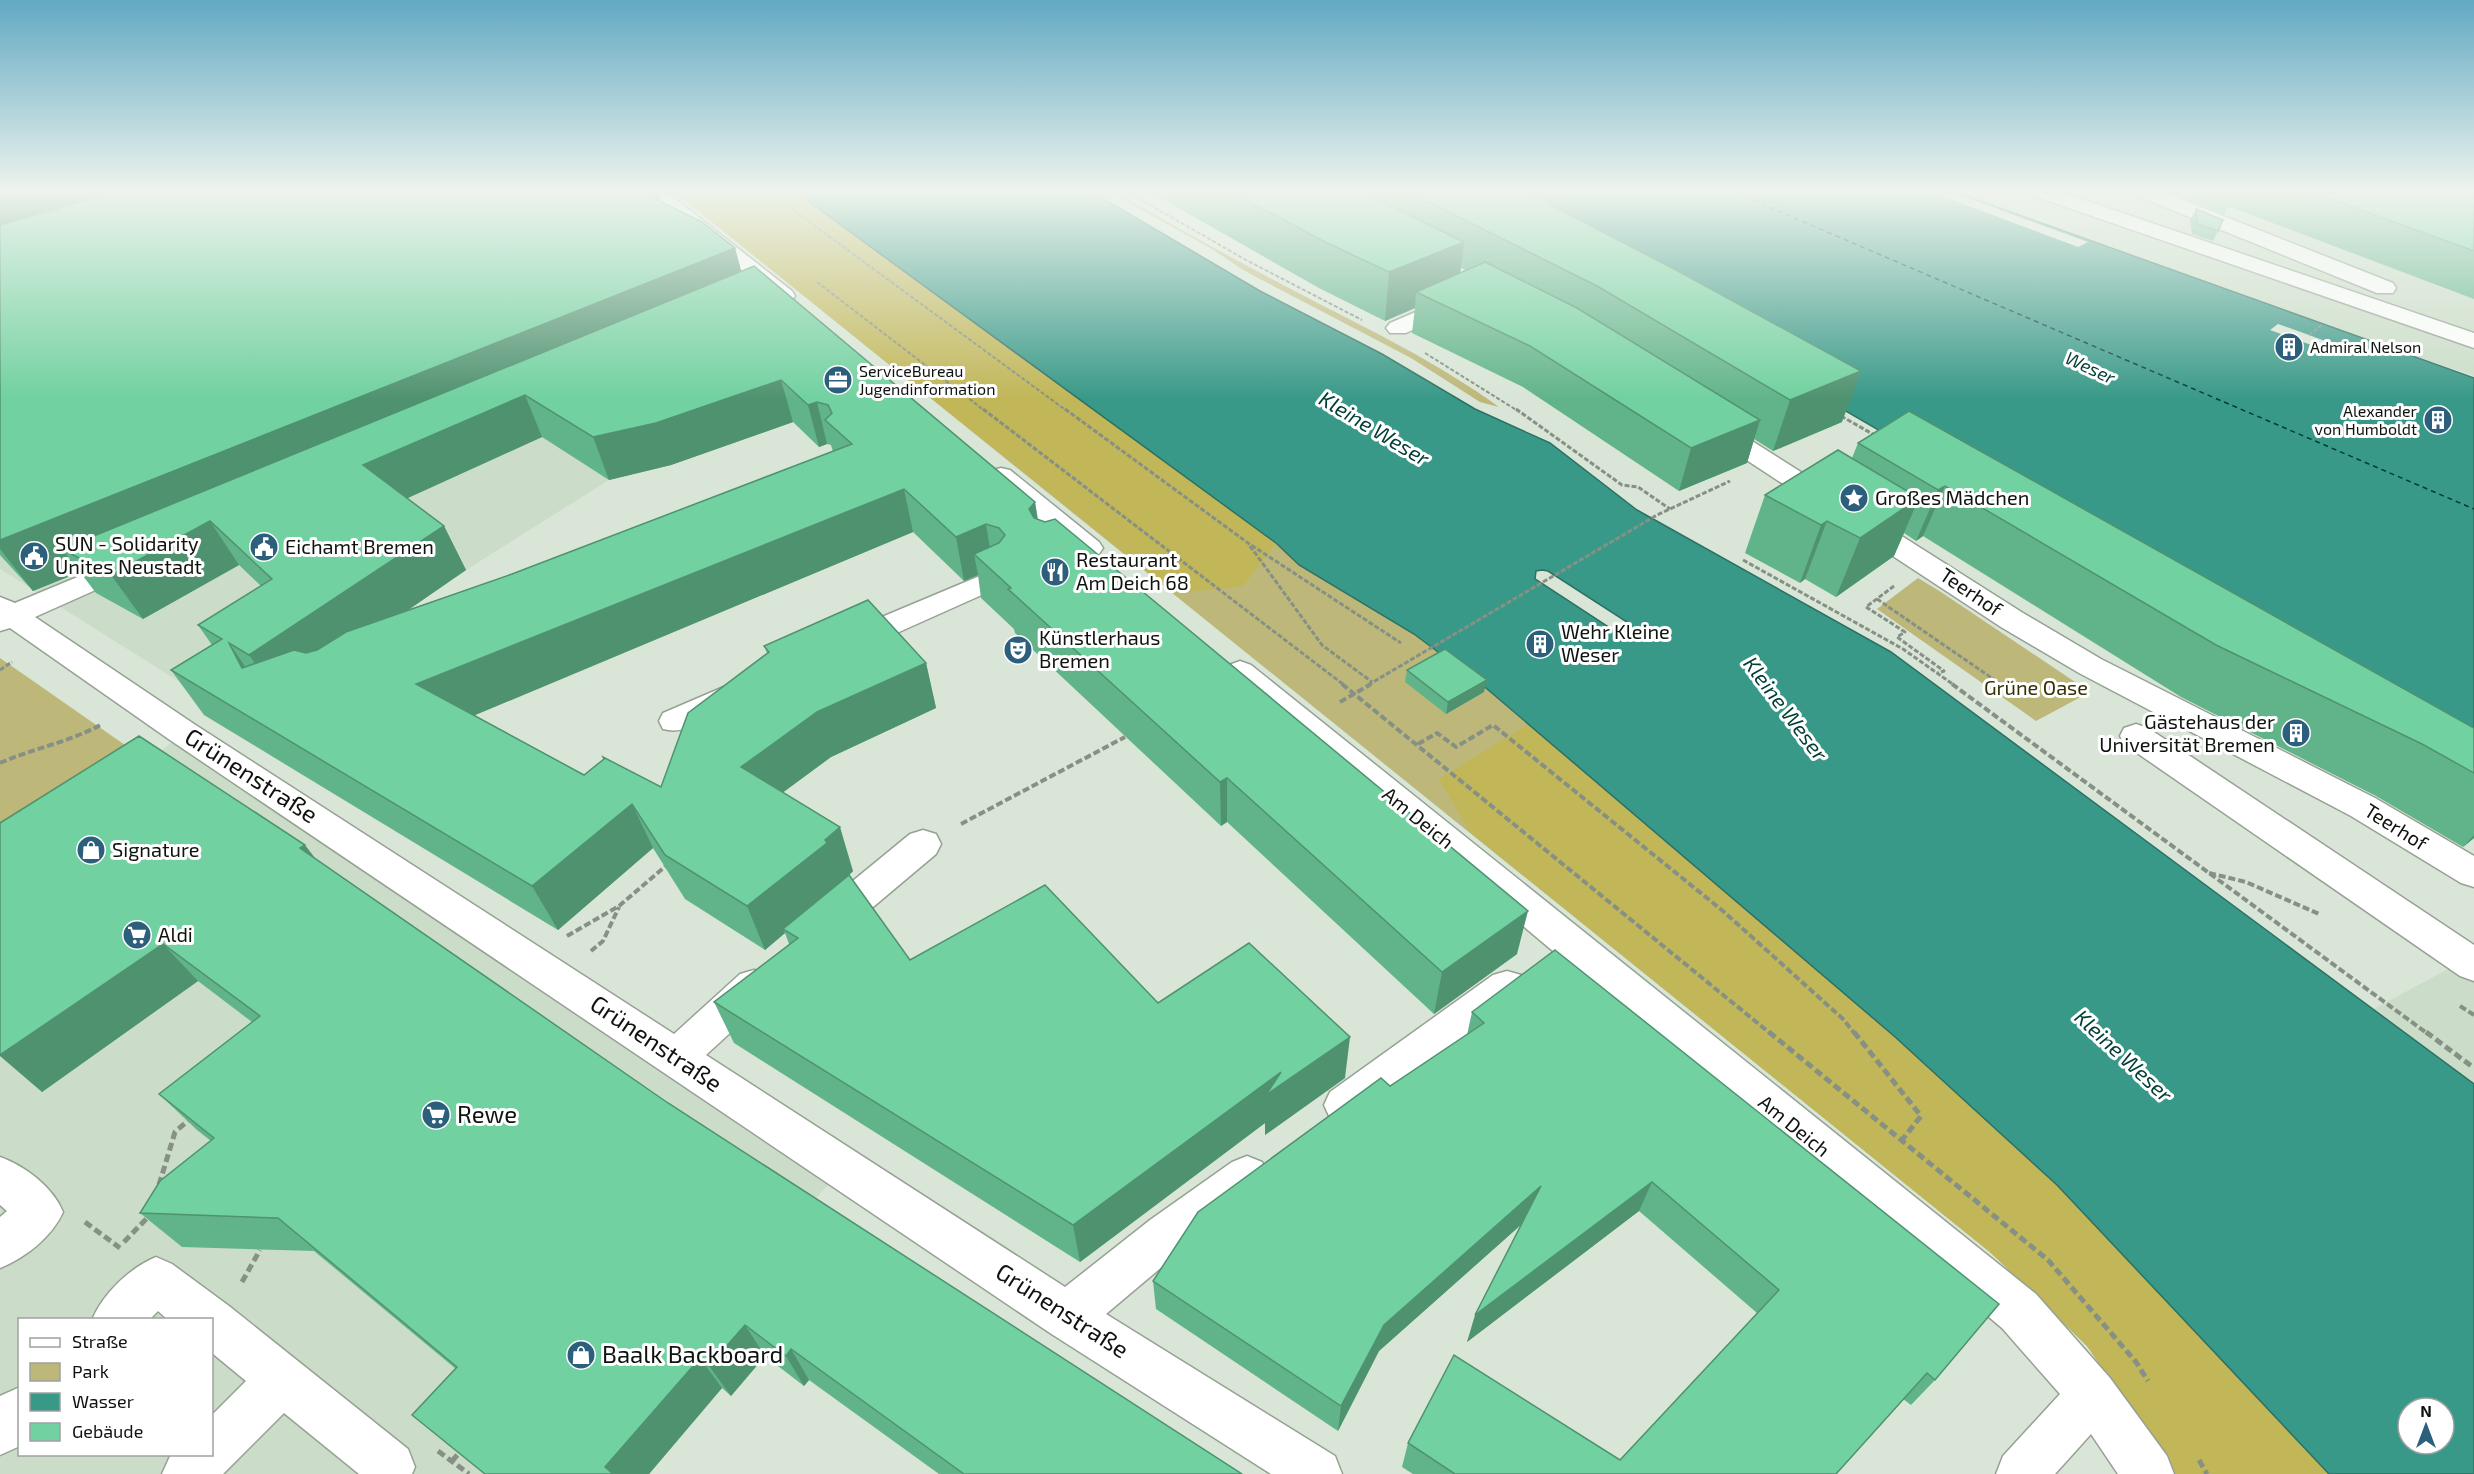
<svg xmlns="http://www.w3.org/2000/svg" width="2474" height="1474" font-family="'Exo 2',sans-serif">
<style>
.built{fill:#cbddc8;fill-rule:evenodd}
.green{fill:#bdb77a}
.forest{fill:#c1b658}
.water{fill:#399988;stroke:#2c7163;stroke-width:1.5;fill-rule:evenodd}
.pier{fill:#d9e6d7}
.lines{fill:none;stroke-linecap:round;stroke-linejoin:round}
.ferry{stroke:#003d33;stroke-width:1.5;stroke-dasharray:5 4;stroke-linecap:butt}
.minor-casing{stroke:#96a194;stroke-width:3}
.path-far3{stroke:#879085;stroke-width:2;stroke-dasharray:4 2;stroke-linecap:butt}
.path-far2{stroke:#879085;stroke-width:3;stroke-dasharray:5 2;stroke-linecap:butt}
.path-far1{stroke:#879085;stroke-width:4;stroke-dasharray:7 3;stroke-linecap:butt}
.path{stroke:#879085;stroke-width:5;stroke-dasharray:8 4;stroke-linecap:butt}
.minor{fill:#fff;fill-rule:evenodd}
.wall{fill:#61b48a;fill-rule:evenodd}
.shaded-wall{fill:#4f9270}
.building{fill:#71d1a0;stroke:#4f9270;stroke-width:1.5;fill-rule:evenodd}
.labels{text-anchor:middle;stroke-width:6;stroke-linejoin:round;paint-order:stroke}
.far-poi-label{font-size:16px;fill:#0f130e;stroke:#fff;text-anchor:start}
.far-water-label{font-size:18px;font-style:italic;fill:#003d33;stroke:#fff}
.poi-label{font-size:20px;fill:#0f130e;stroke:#fff;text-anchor:start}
.street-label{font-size:20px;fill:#0f130e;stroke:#fff}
.park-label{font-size:20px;fill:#353106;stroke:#fff}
.water-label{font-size:21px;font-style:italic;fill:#003d33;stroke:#fff}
.near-street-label{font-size:24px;fill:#0f130e;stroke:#fff}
.near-poi-label{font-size:24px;fill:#0f130e;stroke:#fff;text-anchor:start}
</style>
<rect width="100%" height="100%" fill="#d9e6d7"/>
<g class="built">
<path d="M1958 193H2474V376L2321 324Z"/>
<path d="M770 303 793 422 671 465 609 480 466 570 316 674 218 706 0 569V492Z"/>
<path d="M182 735 840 1172 563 1474H0V868ZM20 1320H212V1454H20Z"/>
<path d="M2474 955V1084L2372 1010Z"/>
</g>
<g class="green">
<path d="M676 193H797L1276 543 1299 565 1414 634 1486 688 1894 1036 2329 1474 2167 1463 2087 1346 1991 1253Z"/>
<path d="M1111 193H1119C1181 231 1245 265 1310 299 1374 332 1440 364 1499 407L1480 402 1411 358 1243 270 1212 249Z"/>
<path d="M1918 578 1941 592 2090 692 2036 721 1877 609Z"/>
<path d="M0 658 125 745 0 825Z"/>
</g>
<g class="forest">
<path d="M676 193H797L1276 543 1243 586 1174 593Z"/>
<path d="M1529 724 1894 1036 2057 1185 2296 1436 2329 1474H2174L2087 1346 1991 1253 1470 832 1439 779Z"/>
</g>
<g class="water">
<path d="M797 193H1094L1260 291 1382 354 1475 409 1550 443 1637 510 1891 652 2474 1084V1474H2329L2057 1185 1894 1036 1486 688 1414 634 1299 565 1276 543ZM1542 570 1548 571 1627 622 1629 627 1623 631 1613 630 1535 579 1536 571ZM2408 1408H2444V1444H2408Z"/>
<path d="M1461 193H1958L2474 378V776L1524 224Z"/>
</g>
<g class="pier">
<path d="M1934 193H1954L2088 242 2078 247Z"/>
<path d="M2278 324 2309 335 2341 347 2333 353 2270 330Z"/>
</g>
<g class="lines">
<path class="ferry" d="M1736 193 2474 509"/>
<g class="minor-casing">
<g id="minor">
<path d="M646 193H668L792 291 795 296 792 301H776Z"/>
<path d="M2034 193H2064L2474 333V348L2037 197Z"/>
<path d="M2137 193H2165L2393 283 2396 288 2393 293H2377L2140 197Z"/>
<path d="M1455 295 1463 297 1466 302 1463 307 1406 333H1390L1386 328 1390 323Z"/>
<path d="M1713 419 1722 422 2023 613 2101 659 2375 798 2474 856V887L2461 883 2351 816 2079 673 2001 627 1704 432 1700 427 1704 422Z"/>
<path d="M1001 468 1010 470 1099 542 1103 548 1099 554 1089 557 1079 554 992 482 988 476 992 470Z"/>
<path d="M128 556 138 559 142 565 138 571 35 617 194 724 674 1034 740 974 754 970 768 974 774 986 768 998 706 1055 1065 1287 1150 1220 1232 1162 1247 1156 1262 1162 1269 1176 1262 1190 1182 1250 1106 1314 1335 1456 1342 1474H1271L1050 1333 170 740 10 628 0 631V597L15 603Z"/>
<path d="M994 570 1004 573 1009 579 1004 585 861 649 850 652 839 649 835 642 839 635Z"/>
<path d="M1240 661 1251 665 2036 1294 2110 1378 2167 1456 2174 1474H2118L2091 1434 2055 1474H1996L2003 1456 2060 1394 2002 1328 1229 679 1224 672 1229 665Z"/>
<path d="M726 686 737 689 742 697 737 705C715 715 688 736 663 729L659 721 663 713Z"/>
<path d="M2136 724 2148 728 2474 945V981L2460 976 2124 744 2120 736 2124 728Z"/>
<path d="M923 830 936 834 941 844 936 854 841 934 828 938 815 934 809 923 815 912 910 834Z"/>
<path d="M1507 971 1521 975 1527 987 1521 999 1360 1118 1345 1124 1330 1118 1324 1105 1330 1092 1493 975Z"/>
<path d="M0 1157C25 1166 53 1187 63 1212 52 1237 25 1258 0 1268V1217L7 1211 0 1205Z"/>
<path d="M156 1257 172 1264 229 1306 408 1449 415 1467 412 1474H359L284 1413 223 1474H162L171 1454H212V1415L246 1381 212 1353V1320H168L158 1311 149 1320H92C103 1293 130 1268 156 1257Z"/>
<path d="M20 1387V1446L0 1455V1396Z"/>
</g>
</g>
<g class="path-far3">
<path d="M770 193 1067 411"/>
<path d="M1129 193 1246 260 1362 320"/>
<path d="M1543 203 1568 193"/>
<path d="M817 282 985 411"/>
<path d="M2309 335 2323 324"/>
<path d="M1425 353 1518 411"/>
</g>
<g class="path-far2">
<path d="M983 409 1344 685"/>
<path d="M1065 409 1248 543 1401 643"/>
<path d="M1516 409 1622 485 1638 487 1670 509"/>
<path d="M1841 416 1876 436"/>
<path d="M1250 546 1322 645 1372 682"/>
<path d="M1743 560 1903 649 1954 685"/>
<path d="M1894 586 1866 607 1905 632 1897 637 1944 671 1938 673"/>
<path d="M1877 599 2002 685"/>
<path d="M0 670 12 662"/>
<path d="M1368 685 1657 515 1730 481"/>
</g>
<g class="path-far1">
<path d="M1342 684 1771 1034"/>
<path d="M1952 684 2428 1034"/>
<path d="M2000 684 2004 687"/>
<path d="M1340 702 1371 684"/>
<path d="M1418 744 1437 733 1456 747 1493 725 1723 911 1843 1019 1855 1034"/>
<path d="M0 763C34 748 70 742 102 724"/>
<path d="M961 824 1125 737"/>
<path d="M2209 873 2246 882 2319 914"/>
<path d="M567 936 619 906 668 864"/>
<path d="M591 951 603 941 619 907"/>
<path d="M2460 1006 2474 1015"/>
</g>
<g class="path">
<path d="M1769 1032 2048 1260 2136 1362 2148 1381"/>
<path d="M1854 1032 1921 1116 1902 1140"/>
<path d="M2426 1032 2474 1068"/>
<path d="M159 1185 175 1132 191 1118"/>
<path d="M85 1222 120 1248"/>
<path d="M124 1242 150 1215"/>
<path d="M242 1282 260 1250"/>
<path d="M438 1451 469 1474"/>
<path d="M2199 1460 2207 1474"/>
<path d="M452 1461 459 1453"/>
</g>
<use href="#minor" class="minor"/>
</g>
<g class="wall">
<path d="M0 193H658L661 201 735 248 741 271 1035 502 1038 519 1517 954 1434 1014 1227 822 1221 826 1015 633 1014 629 981 598 978 575 964 581 913 532 474 715 584 775 661 787 767 653 764 646 926 663 936 708 831 757 783 792 853 871 845 879 910 960 1158 1003 1345 1078 1265 1135V1123L1080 1262 734 1043 714 1002 789 944 785 933 765 950 685 899 653 848 558 930 204 715 171 670 212 645 198 625 261 586 239 565 143 619 96 593 80 572 33 591 0 555ZM793 422 819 447 827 444 831 445 833 452 512 574 407 610 466 570 444 526 407 498 542 437 609 480 671 465Z"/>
<path d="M1152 193H1527L1842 422 1773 451 1754 439 1747 463 1679 491 1523 387 1412 333 1415 308 1385 321 1319 288ZM1461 268 1466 270 1460 273Z"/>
<path d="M2187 193H2474V299L2228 206 2224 214 2188 200Z"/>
<path d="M2196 209 2218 231 2213 241 2192 234 2190 220Z"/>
<path d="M1858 443 2474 728V838L2463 847 2376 796 2181 697 1923 536 1916 541 1904 533 1894 556 1836 597 1805 579 1800 583 1745 553 1765 495 1852 458Z"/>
<path d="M1407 670 1484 692 1446 714 1405 682Z"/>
<path d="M0 823 315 858 668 1103 1242 1474H939L809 1380 804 1386 765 1356 731 1396 722 1388 649 1474H485L456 1369 314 1251 182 1247 140 1213 211 1141 197 1130 159 1094 252 1022 198 981 42 1092Z"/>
<path d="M1472 1012 1935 1380 1911 1405 1903 1399 1836 1474H1413L1402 1467 1408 1443 1620 1460 1757 1313 1639 1211 1467 1342 1522 1224 1379 1351 1338 1431 1156 1309 1153 1281 1390 1086 1467 1035Z"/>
</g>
<g class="shaded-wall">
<path d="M11 193H184L0 247V196Z"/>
<path d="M641 193H658L669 228Z"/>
<path d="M1464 242 1458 290 1416 292 1415 308 1385 321 1389 272Z"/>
<path d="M735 248 747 292 62 549 80 572 33 591 0 549V540Z"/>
<path d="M1861 371 1842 422 1773 451 1790 400Z"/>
<path d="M781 380 793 422 671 465 609 480 593 437Z"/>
<path d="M525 395 542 437 386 508 363 465Z"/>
<path d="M817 402 827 444 819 447 808 405Z"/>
<path d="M1760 420 1747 463 1679 491 1691 448Z"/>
<path d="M1945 486 1923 536 1916 541 1938 490Z"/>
<path d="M904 489 913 532 442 729 416 684Z"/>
<path d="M1919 498 1894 556 1836 597 1860 538Z"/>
<path d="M1035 502 1041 546 1029 509Z"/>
<path d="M210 521 239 565 143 619 111 575Z"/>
<path d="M1827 521 1805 579 1800 583 1821 525Z"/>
<path d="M986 524 993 568 974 554 978 575 964 581 956 537Z"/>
<path d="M444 526 466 570 280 699 249 655Z"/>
<path d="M229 643 260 688 242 668Z"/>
<path d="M926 663 936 708 831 757 758 811 741 767 817 712Z"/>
<path d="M1487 680 1484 692 1446 714 1448 702Z"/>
<path d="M1227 778V822L1221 826 1220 782Z"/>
<path d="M632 804 653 848 558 930 532 886Z"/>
<path d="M840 827 853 871 840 884 783 929 785 933 765 950 747 906Z"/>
<path d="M2474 835V838L2463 847Z"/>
<path d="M305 845 334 883 300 848Z"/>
<path d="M1528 911 1517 954 1434 1014 1442 972Z"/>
<path d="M163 944 198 981 42 1092 0 1056V1055Z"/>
<path d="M1350 1037 1345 1078 1265 1135V1123L1080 1262 1073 1225 1281 1072Z"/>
<path d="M1652 1182 1639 1211 1467 1342 1475 1315Z"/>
<path d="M1541 1186 1532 1215 1379 1351 1338 1431 1341 1406 1384 1325Z"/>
<path d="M745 1325 765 1356 731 1396 709 1366Z"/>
<path d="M791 1349 809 1380 804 1386 786 1356Z"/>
<path d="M700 1358 722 1388 649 1474H611L605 1467Z"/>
</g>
<g class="building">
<path d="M0 193H11L0 196Z"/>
<path d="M113 193H644L702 222 735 248 0 540V225Z"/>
<path d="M1234 193H1363L1464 242 1389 272 1321 240Z"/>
<path d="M1411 193H1527L1676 270 1861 371 1790 400 1597 286Z"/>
<path d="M2314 193H2474V251Z"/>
<path d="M2196 209 2223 220 2218 231 2197 224Z"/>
<path d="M1485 262 1577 308 1760 420 1691 448 1530 346 1416 292Z"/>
<path d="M754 266 1035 502 1029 509 1034 518 1045 522 1055 519 1528 911 1442 972 1227 778 1220 782 1008 589 1011 588 974 554 999 543 1005 535 999 528 986 524 956 537 904 489 416 684 584 775 604 759 603 757 661 787 688 713 769 652 764 646 868 600 926 663 817 712 741 767 840 827 825 840 827 843 747 906 665 855 632 804 532 886 171 670 222 639 198 625 272 579 210 521 111 575 62 549ZM781 380 808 405 817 402 828 405 832 413 825 420 852 444 512 574 346 632 317 650 306 653 294 650 242 668 229 643 249 655 444 526 363 465 525 395 593 437 656 423Z"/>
<path d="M1909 411 2474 728V773L2422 744 2216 645 1945 486 1938 490 1858 443Z"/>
<path d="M1838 450 1919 498 1860 538 1827 521 1821 525 1765 495Z"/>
<path d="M1445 649 1487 680 1448 702 1407 670Z"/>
<path d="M139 736 305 845 300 848 668 1103 1242 1474H964L791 1349 786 1356 745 1325 709 1366 700 1358 605 1467 613 1474H485L412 1415 457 1367 278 1218 140 1213 160 1181 214 1138 159 1094 260 1016 163 944 0 1055V823Z"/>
<path d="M849 875 910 960 1045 885 1158 1003 1249 943 1350 1037 1266 1095 1281 1072 1073 1225 714 1002 798 938 783 929Z"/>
<path d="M1555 950 1999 1304 1935 1380 1927 1373 1836 1474H1455L1408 1443 1454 1355 1620 1460 1779 1290 1652 1182 1475 1315 1541 1186 1384 1325 1341 1406 1153 1281 1198 1212 1381 1078 1390 1086 1484 1023 1472 1012Z"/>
</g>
<linearGradient id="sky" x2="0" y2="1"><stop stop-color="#62a9c2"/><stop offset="0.48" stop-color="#eef4ed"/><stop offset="1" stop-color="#eef4ed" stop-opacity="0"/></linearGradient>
<rect width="2474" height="399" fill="url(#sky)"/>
<defs>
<g id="building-disc" transform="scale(1.5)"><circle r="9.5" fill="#2c5f7c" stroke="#fff"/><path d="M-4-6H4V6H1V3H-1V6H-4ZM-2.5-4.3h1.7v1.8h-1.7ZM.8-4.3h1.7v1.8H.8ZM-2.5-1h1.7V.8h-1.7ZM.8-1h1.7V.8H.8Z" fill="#fff"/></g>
<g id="office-disc" transform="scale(1.5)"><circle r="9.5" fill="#2c5f7c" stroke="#fff"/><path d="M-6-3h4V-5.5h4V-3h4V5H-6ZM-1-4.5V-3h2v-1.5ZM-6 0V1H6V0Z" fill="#fff"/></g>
<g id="sight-disc" transform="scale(1.5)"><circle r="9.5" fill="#2c5f7c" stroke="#fff"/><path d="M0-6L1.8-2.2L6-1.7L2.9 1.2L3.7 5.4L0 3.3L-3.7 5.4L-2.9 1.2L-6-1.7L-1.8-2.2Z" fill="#fff"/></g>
<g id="civic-disc" transform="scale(1.5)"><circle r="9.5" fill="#2c5f7c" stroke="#fff"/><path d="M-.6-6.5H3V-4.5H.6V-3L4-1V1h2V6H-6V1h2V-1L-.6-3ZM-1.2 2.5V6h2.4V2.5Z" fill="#fff"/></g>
<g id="restaurant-disc" transform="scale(1.5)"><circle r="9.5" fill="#2c5f7c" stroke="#fff"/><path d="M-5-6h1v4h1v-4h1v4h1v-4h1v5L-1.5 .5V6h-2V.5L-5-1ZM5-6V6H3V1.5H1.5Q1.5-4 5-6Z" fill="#fff"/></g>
<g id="theatre-disc" transform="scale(1.5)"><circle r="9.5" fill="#2c5f7c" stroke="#fff"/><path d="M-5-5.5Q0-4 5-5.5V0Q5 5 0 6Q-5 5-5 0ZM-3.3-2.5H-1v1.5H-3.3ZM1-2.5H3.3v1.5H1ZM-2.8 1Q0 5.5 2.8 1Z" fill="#fff"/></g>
<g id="shop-disc" transform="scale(1.5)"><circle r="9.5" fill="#2c5f7c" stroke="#fff"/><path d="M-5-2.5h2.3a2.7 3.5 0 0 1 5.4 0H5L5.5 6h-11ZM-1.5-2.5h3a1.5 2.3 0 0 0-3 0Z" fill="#fff"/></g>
<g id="supermarket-disc" transform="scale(1.5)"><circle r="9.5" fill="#2c5f7c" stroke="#fff"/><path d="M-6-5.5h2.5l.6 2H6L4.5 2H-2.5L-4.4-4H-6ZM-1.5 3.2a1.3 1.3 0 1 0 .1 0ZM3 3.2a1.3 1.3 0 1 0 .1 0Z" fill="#fff"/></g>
</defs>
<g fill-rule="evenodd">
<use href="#building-disc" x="2289" y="347"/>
<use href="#office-disc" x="838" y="380"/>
<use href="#building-disc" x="2438" y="420"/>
<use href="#sight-disc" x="1854" y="498"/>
<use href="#civic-disc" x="264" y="547"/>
<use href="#civic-disc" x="34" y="556"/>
<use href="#restaurant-disc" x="1055" y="572"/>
<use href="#building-disc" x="1540" y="644"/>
<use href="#theatre-disc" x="1018" y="650"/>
<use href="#building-disc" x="2296" y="733"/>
<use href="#shop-disc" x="91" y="850"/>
<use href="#supermarket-disc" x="137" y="935"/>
<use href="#supermarket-disc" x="436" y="1115"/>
<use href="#shop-disc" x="581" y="1355"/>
</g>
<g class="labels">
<g class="far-poi-label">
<text x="2310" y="353">Admiral Nelson</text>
<text x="859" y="377">ServiceBureau<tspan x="859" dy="18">Jugendinformation</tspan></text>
<text x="2417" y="417" text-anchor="end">Alexander<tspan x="2417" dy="18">von Humboldt</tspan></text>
</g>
<g class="far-water-label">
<text transform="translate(2090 368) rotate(25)" y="6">Weser</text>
</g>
<g class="poi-label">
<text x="1875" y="505">Großes Mädchen</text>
<text x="55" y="551">SUN - Solidarity<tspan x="55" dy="23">Unites Neustadt</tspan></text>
<text x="285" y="554">Eichamt Bremen</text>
<text x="1076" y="567">Restaurant<tspan x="1076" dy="23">Am Deich 68</tspan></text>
<text x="1561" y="639">Wehr Kleine<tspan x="1561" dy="23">Weser</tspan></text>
<text x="1039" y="645">Künstlerhaus<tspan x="1039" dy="23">Bremen</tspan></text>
<text x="2275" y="729" text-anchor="end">Gästehaus der<tspan x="2275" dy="23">Universität Bremen</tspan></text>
<text x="112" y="857">Signature</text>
<text x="158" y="942">Aldi</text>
</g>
<g class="street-label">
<text transform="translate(1971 592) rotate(34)" y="7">Teerhof</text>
<text transform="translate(1418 818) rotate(39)" y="7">Am Deich</text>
<text transform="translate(2396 827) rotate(32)" y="7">Teerhof</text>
<text transform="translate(1794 1126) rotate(39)" y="7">Am Deich</text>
</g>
<g class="park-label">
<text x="2036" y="695">Grüne Oase</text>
</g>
<g class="water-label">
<text transform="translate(1374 429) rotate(31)" y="7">Kleine Weser</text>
<text transform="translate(1785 709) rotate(53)" y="7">Kleine Weser</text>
<text transform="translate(2123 1056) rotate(43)" y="7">Kleine Weser</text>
</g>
<g class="near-street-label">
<text transform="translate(251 776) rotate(33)" y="8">Grünenstraße</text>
<text transform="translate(656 1044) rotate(34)" y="8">Grünenstraße</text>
<text transform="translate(1062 1311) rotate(33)" y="8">Grünenstraße</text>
</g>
<g class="near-poi-label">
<text x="457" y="1123">Rewe</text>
<text x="602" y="1363">Baalk Backboard</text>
</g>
</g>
<rect x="18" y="1318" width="195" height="138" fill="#ffffff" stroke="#9fa19f" stroke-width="1.5"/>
<rect x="30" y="1338" width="30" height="9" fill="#ffffff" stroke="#9fa19f" stroke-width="1.5"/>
<text x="72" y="1348" font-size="18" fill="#0f130e">Straße</text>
<rect x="30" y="1363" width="30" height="18" fill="#bdb77a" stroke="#9fa19f" stroke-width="1.5"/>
<text x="72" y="1378" font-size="18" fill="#0f130e">Park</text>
<rect x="30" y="1393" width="30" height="18" fill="#399988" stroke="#9fa19f" stroke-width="1.5"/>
<text x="72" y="1408" font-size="18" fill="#0f130e">Wasser</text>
<rect x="30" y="1423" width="30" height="18" fill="#71d1a0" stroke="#9fa19f" stroke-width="1.5"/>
<text x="72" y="1438" font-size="18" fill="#0f130e">Gebäude</text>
<g transform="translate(2426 1426)"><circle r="28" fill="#ffffff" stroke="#9fa19f" stroke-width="1.5"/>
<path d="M0-4.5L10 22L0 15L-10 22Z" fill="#2c5f7c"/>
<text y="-9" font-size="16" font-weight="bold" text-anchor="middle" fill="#0f130e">N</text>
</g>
</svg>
